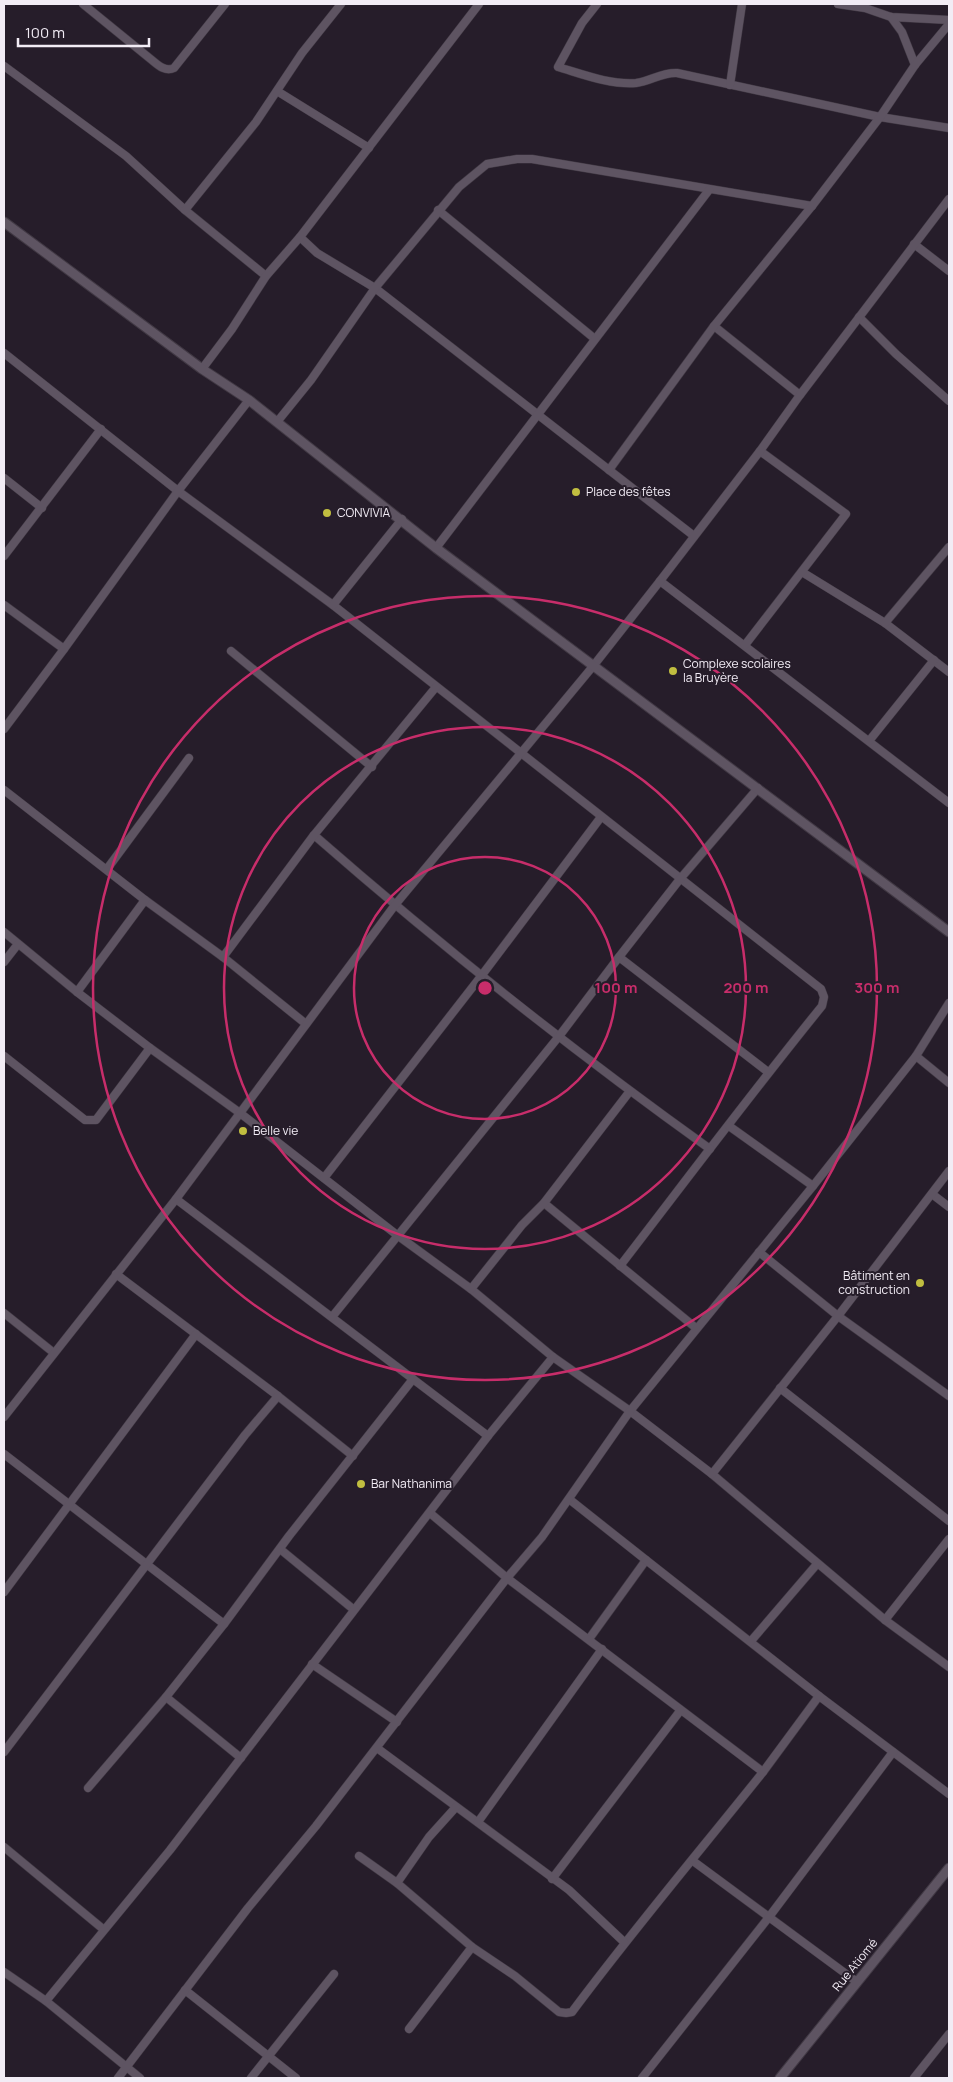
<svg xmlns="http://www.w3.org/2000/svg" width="953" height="2082" font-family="Manrope,sans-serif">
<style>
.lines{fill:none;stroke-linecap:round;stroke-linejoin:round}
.minor-casing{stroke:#413944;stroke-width:9}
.tertiary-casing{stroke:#413944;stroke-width:11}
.minor{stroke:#5e5462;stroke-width:8}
.tertiary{stroke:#5e5462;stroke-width:9}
.ring{fill:none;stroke:#c72d6a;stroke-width:2.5}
.poi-dot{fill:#c1be40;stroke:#261d2a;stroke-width:2}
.labels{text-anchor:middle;stroke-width:4;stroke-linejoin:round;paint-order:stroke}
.poi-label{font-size:12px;fill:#f2ecf5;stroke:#261d2a;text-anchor:start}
.street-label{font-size:12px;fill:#f2ecf5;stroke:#261d2a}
.centre{fill:#c72d6a;stroke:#261d2a;stroke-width:2.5}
.ring-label{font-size:15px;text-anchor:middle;font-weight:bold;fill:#c72d6a;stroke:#261d2a;stroke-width:4;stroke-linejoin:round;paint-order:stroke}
</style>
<rect width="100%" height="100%" fill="#261d2a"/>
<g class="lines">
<g class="minor-casing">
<g id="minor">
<path d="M83 4 153 61C159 66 166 72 174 68L225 4"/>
<path d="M597 4 582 23 558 67C582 74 610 85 636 83 651 81 662 72 677 73L880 117 949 128"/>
<path d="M838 4 865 8 891 17 949 20"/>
<path d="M891 17 902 32 915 65"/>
<path d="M4 66 126 156 185 210 266 276"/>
<path d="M730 85 742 4"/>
<path d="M277 91 369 148"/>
<path d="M185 210 256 122 302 53 341 4"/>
<path d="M438 210 595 339"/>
<path d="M300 237 317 253 375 288 694 536"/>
<path d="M914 244 949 271"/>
<path d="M859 317 896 354 949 401"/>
<path d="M714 326 800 395"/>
<path d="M4 353 178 491 333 605 821 989 824 997 822 1006C753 1091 687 1179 620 1266"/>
<path d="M202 369 232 329 266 276 300 237 479 4"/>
<path d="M277 422 311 380 375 288 459 187 487 164 517 159H532L812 206"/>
<path d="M609 470 714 326 812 206 880 117 915 65 949 24"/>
<path d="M4 478 42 508"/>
<path d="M436 548 709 190"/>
<path d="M4 556 101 429"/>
<path d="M802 572 885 623 949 672"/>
<path d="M660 581 949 803"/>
<path d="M4 605 64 649"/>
<path d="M333 605 402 519"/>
<path d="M885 623 949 547"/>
<path d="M745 645 846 514 760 451"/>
<path d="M231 651 372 767"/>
<path d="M4 729 64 649 178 491 249 400"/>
<path d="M869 741 934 660"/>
<path d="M4 790 145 900 223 957 306 1024"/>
<path d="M314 835C441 946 573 1051 710 1149"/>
<path d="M107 869 189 758"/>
<path d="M4 932 77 992 150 1048 240 1113 397 1235 471 1289 553 1357 630 1411 712 1474 885 1620 949 1667"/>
<path d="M223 957 314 835 436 687"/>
<path d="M619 957 768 1072"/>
<path d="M4 962 18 944"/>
<path d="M77 992 145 900"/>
<path d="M4 1056 85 1120H96L150 1048"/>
<path d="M916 1056 949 1083"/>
<path d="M729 1126 813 1186"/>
<path d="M324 1178 482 975 601 817"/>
<path d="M932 1194 949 1207"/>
<path d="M176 1199 488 1436"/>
<path d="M544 1203 696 1328"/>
<path d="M759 1252 838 1316 949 1396"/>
<path d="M116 1274 278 1396 353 1456"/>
<path d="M471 1289 522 1225 544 1203 630 1091"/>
<path d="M4 1313 54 1353"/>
<path d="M332 1317 560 1035 619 957 680 879 758 788"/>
<path d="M780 1388 949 1521"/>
<path d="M4 1417 176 1199 395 905 594 665 660 581 760 451 800 395 949 199"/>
<path d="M4 1454 224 1624"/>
<path d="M712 1474 838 1316 949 1171"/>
<path d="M569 1499 646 1560 589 1639"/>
<path d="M430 1513 507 1578 763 1772C699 1852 633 1930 572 2012L566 2013 559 2012 515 1976 472 1947"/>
<path d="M280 1549 353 1609"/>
<path d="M646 1560 819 1696 763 1772"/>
<path d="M4 1592 196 1334"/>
<path d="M885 1620 949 1539"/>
<path d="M751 1641 817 1564"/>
<path d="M312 1664 397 1722"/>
<path d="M819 1696 949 1794"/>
<path d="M166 1697 241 1758"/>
<path d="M377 1748 569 1890 624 1942"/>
<path d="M4 1752 245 1435 278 1396"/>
<path d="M88 1788 166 1697 224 1624 289 1536 413 1379"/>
<path d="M478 1822 602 1649"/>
<path d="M4 1847 103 1929"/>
<path d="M359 1856 397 1883 472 1947 409 2029"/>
<path d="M693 1861 857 1982"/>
<path d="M552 1879 680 1711"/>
<path d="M397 1883 429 1837 456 1807"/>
<path d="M4 1972 46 2001 140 2078"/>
<path d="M185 1990 296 2078"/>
<path d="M46 2001 170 1850 488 1436 553 1357"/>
<path d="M118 2078 248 1908 316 1826 507 1578 542 1537 630 1411 813 1186 916 1056 949 1003"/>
<path d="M251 2078 334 1974"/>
<path d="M642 2078 769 1917 893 1752"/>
<path d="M914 2078 949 2034"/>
</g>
</g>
<g class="tertiary-casing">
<g id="tertiary">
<path d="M4 222 202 369 249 400 436 548 949 932"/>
<path d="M780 2078 949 1868"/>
</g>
</g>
<use href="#minor" class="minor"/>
<use href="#tertiary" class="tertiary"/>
</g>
<g class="ring">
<circle cx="485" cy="988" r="131"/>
<circle cx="485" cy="988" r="261"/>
<circle cx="485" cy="988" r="392"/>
</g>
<g class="poi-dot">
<circle cx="576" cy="492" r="5"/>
<circle cx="327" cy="513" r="5"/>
<circle cx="673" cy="671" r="5"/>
<circle cx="243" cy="1131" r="5"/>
<circle cx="920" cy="1283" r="5"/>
<circle cx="361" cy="1484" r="5"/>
</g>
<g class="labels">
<g class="poi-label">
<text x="586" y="496">Place des fêtes</text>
<text x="337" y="517">CONVIVIA</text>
<text x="683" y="668">Complexe scolaires<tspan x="683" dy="14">la Bruyère</tspan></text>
<text x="253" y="1135">Belle vie</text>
<text x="910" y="1280" text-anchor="end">Bâtiment en<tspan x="910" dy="14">construction</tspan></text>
<text x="371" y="1488">Bar Nathanima</text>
</g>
<g class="street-label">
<text transform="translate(855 1965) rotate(-51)" y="4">Rue Atiomé</text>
</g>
</g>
<circle cx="485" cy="988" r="8" class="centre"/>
<g class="ring-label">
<text x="616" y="993">100 m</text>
<text x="746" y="993">200 m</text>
<text x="877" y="993">300 m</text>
</g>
<rect width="953" height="2082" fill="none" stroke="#f2ecf5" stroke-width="10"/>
<path d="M18 38v8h131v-8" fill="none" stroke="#f2ecf5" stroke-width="2.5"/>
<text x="25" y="38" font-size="15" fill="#f2ecf5" stroke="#261d2a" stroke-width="4" paint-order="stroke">100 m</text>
</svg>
